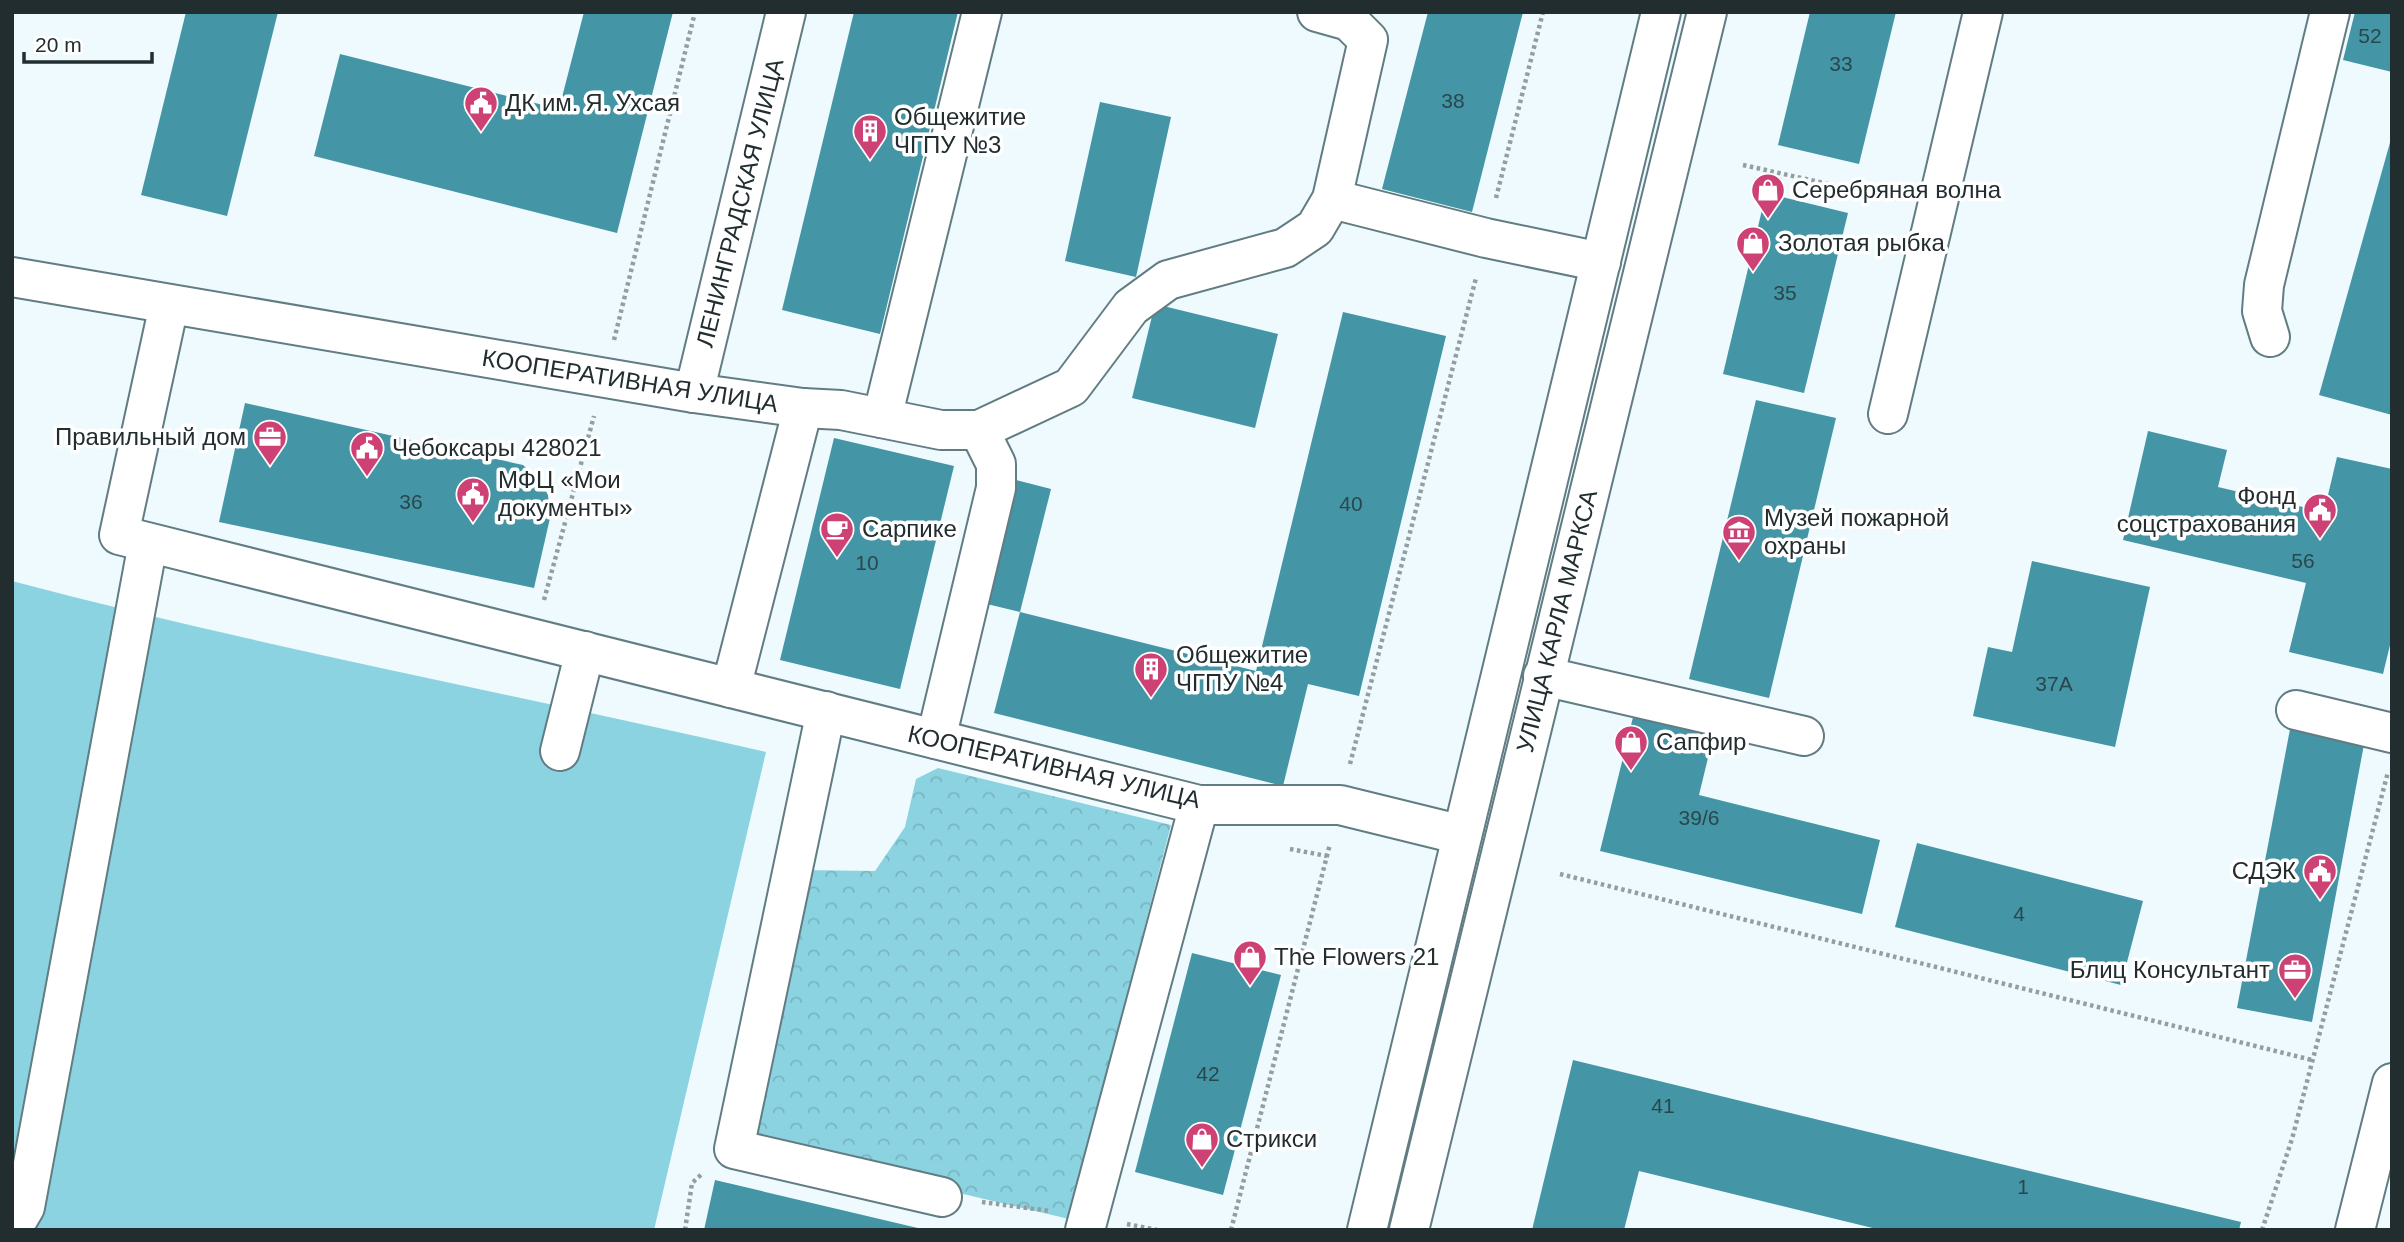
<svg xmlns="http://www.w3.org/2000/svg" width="2404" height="1242" font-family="Helvetica,sans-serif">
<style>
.green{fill:#8cd3e1}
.park{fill:url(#park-crowns)}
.building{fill:#4495a5}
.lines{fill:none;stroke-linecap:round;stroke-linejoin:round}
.minor-casing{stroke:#617c82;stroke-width:42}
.major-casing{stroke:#617c82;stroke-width:42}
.path{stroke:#939ea1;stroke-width:4.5;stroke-dasharray:3.5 3.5;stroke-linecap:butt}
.minor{stroke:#fff;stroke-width:38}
.major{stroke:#fff;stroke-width:38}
.labels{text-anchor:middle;stroke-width:7;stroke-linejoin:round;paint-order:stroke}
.number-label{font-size:21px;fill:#2a474d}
.poi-label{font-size:24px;fill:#222d30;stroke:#fff;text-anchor:start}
.street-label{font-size:24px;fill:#222d30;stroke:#fff}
</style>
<defs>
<pattern id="park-crowns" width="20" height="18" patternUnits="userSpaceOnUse" patternTransform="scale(1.75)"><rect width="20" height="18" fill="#8cd3e1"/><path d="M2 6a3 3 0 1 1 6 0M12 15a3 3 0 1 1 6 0" fill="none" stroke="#78b5c1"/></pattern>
</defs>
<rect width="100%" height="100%" fill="#eefafd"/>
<path class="green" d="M12 581C261 647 515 694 766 752L654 1230H12Z"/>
<path class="park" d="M938 768 1171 825 1069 1219 744 1142 803 870 875 871 905 827 916 779Z"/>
<g class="building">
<path d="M186 12H278L227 216 141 195Z"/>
<path d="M584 12H673L617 233 314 156 340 54 559 109Z"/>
<path d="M854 12H958L880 334 782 310Z"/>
<path d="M1428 12H1523L1472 212 1382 189Z"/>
<path d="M1810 12H1896L1859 164 1778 145Z"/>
<path d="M2355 12H2392V72L2343 60Z"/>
<path d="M1100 102 1171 117 1136 277 1065 261Z"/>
<path d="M2391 139H2392V415L2319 395Z"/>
<path d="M1766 193 1848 213 1804 393 1723 374Z"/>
<path d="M1155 304 1278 334 1255 428 1132 398Z"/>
<path d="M1343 312 1446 336 1359 696 1308 684 1283 786 994 713 1020 612 1256 671Z"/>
<path d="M1756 400 1836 418 1769 698 1689 679Z"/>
<path d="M245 403 523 465 540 480 548 495 550 518 534 588 219 522Z"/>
<path d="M2148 431 2227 450 2218 487 2324 512 2337 457 2392 469V637L2383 674 2289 652 2306 583 2123 540Z"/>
<path d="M834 438 954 466 900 689 780 660Z"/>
<path d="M1016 480 1051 489 1020 612 987 604Z"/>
<path d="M2032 561 2150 587 2115 747 1973 716 1988 647 2012 652Z"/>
<path d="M1635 709 1715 729 1699 795 1880 840 1862 914 1600 851Z"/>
<path d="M2291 724 2365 739 2312 1022 2237 1008Z"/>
<path d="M1917 843 2143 901 2121 985 1895 927Z"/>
<path d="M1192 953 1281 975 1223 1195 1135 1172Z"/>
<path d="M1573 1060 1955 1153 2241 1222 2239 1230H1881L1639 1171 1624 1230H1532Z"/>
<path d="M715 1180 922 1229V1230H704Z"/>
</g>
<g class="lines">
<g class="minor-casing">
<g id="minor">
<path d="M1332 199 1486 238 1601 262"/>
<path d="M12 277 694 393 803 408 841 410 941 430H979L1071 387 1131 307 1168 280 1285 248 1315 228 1332 199 1368 40 1349 21 1317 12"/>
<path d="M169 305 119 535 1199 805H1340L1462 835"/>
<path d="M2270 337 2262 311 2264 285 2330 12"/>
<path d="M694 393 786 12"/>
<path d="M1888 414 1983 12"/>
<path d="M882 418 982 12"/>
<path d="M1543 676 1804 736"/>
<path d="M731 688 803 408"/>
<path d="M2296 710 2392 733"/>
<path d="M826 711 734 1149 942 1197"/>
<path d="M936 739 996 488V464L979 430"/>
<path d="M560 751 585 651"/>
<path d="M12 1229 25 1207 148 543"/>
<path d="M1085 1230 1199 805"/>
<path d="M2355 1230 2392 1083"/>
</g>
</g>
<g class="major-casing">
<g id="major">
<path d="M1367 1230 1661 12"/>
<path d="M1409 1230 1707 12"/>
</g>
</g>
<g class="path">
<path d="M1743 165 1896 199"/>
<path d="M1496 198 1543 12"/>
<path d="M614 340 695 12"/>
<path d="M544 600 594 416"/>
<path d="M1350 764 1476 278"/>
<path d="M1290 849 1327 856"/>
<path d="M1560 874 2312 1060"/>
<path d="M982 1202 1050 1211"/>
<path d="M1127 1224 1157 1230"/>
<path d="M685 1230 692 1183 703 1173"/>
<path d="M1231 1230 1330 844"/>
<path d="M2262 1230 2292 1139 2388 772"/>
</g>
<use href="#minor" class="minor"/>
<use href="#major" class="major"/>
</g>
<defs>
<g id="civic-pin" transform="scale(1.75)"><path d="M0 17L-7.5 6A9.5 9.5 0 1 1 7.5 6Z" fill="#cd4174" stroke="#fff"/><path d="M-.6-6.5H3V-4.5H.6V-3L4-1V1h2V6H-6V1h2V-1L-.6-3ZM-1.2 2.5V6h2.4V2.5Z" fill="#fff"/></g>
<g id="building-pin" transform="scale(1.75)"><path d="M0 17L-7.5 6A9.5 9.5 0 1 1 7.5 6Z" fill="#cd4174" stroke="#fff"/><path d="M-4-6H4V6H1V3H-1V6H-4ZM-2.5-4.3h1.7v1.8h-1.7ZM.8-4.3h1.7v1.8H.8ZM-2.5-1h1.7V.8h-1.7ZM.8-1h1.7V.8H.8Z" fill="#fff"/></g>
<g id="shop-pin" transform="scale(1.75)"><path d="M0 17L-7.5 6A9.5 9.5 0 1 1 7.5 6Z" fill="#cd4174" stroke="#fff"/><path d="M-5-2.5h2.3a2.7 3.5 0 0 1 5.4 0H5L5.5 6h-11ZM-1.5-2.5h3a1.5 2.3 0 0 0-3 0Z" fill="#fff"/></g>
<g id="office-pin" transform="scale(1.75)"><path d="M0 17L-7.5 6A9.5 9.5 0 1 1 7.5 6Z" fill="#cd4174" stroke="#fff"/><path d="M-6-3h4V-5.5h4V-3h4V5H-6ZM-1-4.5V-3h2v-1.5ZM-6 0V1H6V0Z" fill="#fff"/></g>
<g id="cafe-pin" transform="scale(1.75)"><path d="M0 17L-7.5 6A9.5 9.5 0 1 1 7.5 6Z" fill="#cd4174" stroke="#fff"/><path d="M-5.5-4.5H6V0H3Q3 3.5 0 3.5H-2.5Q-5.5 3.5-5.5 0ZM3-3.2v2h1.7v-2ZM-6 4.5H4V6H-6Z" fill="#fff"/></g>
<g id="museum-pin" transform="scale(1.75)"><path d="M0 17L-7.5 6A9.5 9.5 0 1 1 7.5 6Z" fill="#cd4174" stroke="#fff"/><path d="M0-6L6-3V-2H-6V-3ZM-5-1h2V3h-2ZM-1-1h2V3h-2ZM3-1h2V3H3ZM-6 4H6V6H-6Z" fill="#fff"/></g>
</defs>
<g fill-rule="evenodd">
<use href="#civic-pin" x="481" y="103"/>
<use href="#building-pin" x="870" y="131"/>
<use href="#shop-pin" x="1768" y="190"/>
<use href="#shop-pin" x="1753" y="243"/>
<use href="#office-pin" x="270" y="437"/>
<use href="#civic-pin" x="367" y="448"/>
<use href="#civic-pin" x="473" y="494"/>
<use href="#civic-pin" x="2320" y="510"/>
<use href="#cafe-pin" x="837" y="529"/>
<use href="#museum-pin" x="1739" y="532"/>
<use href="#building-pin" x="1151" y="669"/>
<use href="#shop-pin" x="1631" y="742"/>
<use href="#civic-pin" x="2320" y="871"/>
<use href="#shop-pin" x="1250" y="957"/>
<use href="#office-pin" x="2295" y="970"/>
<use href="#shop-pin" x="1202" y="1139"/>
</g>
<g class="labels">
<g class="number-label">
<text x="2370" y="43">52</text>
<text x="1841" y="71">33</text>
<text x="1453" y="108">38</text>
<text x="1785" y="300">35</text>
<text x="411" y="509">36</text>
<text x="1351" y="511">40</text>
<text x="2303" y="568">56</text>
<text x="867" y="570">10</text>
<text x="2054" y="691">37А</text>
<text x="1699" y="825">39/6</text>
<text x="2019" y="921">4</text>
<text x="1208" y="1081">42</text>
<text x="1663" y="1113">41</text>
<text x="2023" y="1194">1</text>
</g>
<g class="poi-label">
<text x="505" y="111">ДК им. Я. Ухсая</text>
<text x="894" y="125">Общежитие<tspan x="894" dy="28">ЧГПУ №3</tspan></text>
<text x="1792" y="198">Серебряная волна</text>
<text x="1778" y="251">Золотая рыбка</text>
<text x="246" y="445" text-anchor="end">Правильный дом</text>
<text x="392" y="456">Чебоксары 428021</text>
<text x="498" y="488">МФЦ «Мои<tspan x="498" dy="28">документы»</tspan></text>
<text x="2296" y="504" text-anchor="end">Фонд<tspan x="2296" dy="28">соцстрахования</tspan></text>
<text x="1764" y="526">Музей пожарной<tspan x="1764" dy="28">охраны</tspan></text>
<text x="862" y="537">Сарпике</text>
<text x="1176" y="663">Общежитие<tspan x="1176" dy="28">ЧГПУ №4</tspan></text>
<text x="1656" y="750">Сапфир</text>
<text x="2296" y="879" text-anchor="end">СДЭК</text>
<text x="1274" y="965">The Flowers 21</text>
<text x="2270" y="978" text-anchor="end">Блиц Консультант</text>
<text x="1226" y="1147">Стрикси</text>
</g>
<g class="street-label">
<text transform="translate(740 203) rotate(-76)" y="8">ЛЕНИНГРАДСКАЯ УЛИЦА</text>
<text transform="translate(630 381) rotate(9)" y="8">КООПЕРАТИВНАЯ УЛИЦА</text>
<text transform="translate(1557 621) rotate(-76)" y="8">УЛИЦА КАРЛА МАРКСА</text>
<text transform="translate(1054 767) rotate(13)" y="8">КООПЕРАТИВНАЯ УЛИЦА</text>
</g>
</g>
<rect width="2404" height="1242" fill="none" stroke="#222d30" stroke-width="28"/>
<path d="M24 52v10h128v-10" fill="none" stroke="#222d30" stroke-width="3.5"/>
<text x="35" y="52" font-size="21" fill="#222d30" stroke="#ffffff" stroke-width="5" paint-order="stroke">20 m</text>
</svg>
